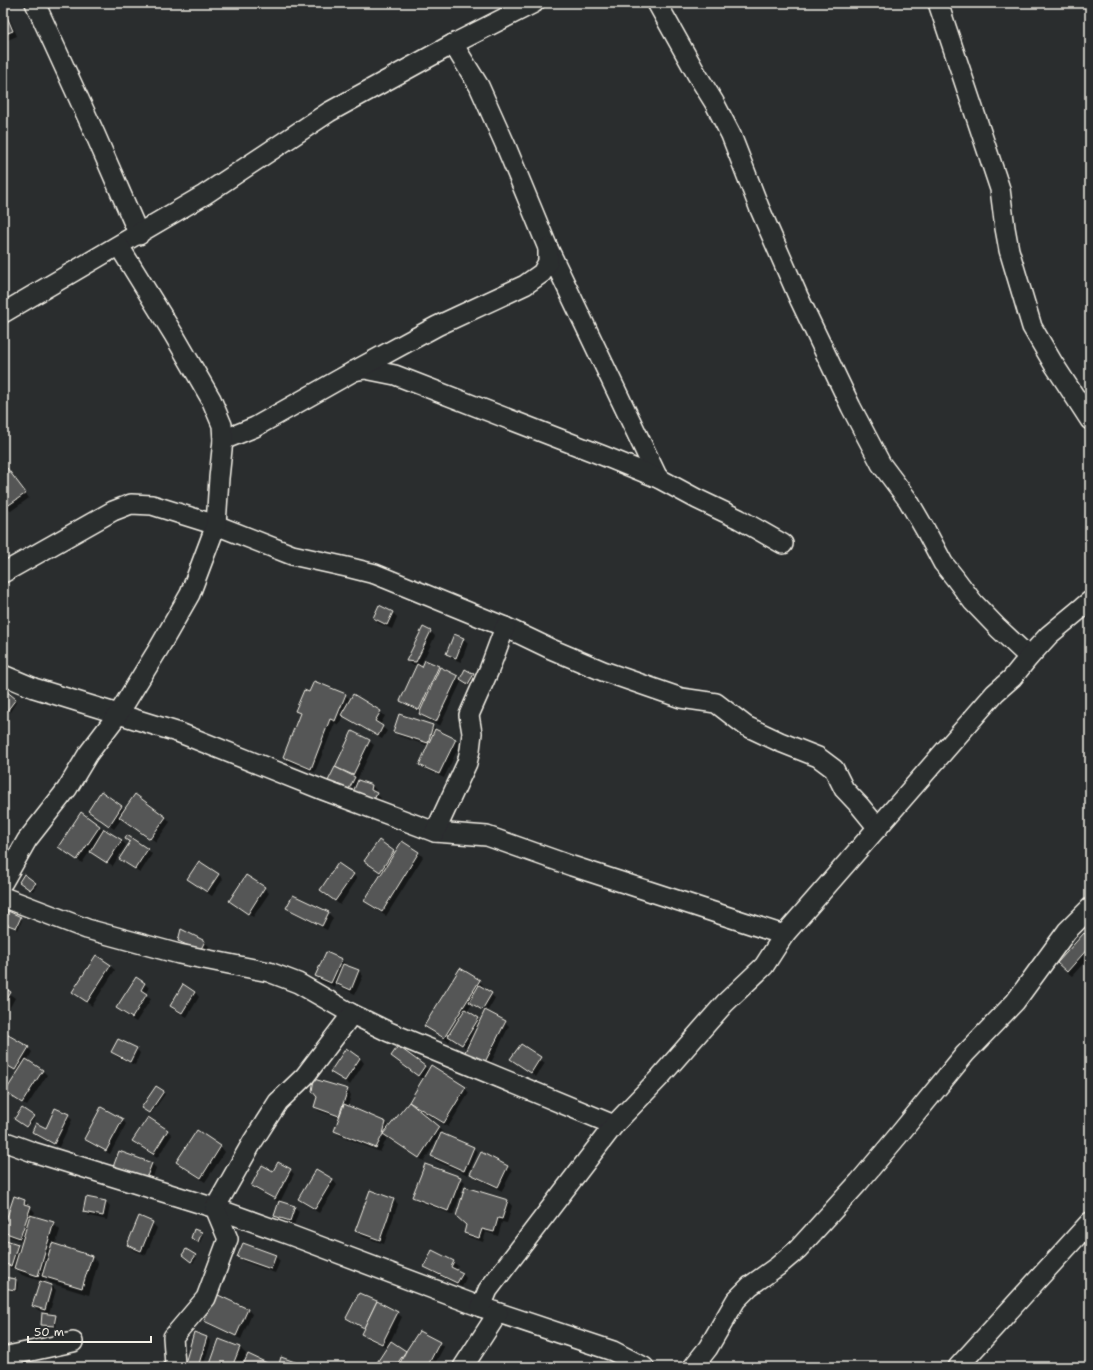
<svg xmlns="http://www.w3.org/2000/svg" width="1093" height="1370" font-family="'Shantell Sans',sans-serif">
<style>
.shadow{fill:#0007;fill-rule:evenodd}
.building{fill:#555756;stroke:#f4f1e8}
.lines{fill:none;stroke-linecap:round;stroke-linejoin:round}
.street-casing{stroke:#f4f1e8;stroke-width:22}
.street{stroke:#2a2d2e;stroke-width:19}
</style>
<rect width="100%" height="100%" fill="#2a2d2e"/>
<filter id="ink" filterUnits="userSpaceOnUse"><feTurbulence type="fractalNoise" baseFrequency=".025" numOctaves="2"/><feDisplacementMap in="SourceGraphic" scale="8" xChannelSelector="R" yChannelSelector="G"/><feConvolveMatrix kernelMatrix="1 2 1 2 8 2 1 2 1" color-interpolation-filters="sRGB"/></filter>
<g filter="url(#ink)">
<g class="shadow">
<path d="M3 3 17 36 3 42Z"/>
<path d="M3 471 11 474 29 498 11 511 3 501Z"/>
<path d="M379 606 393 613 397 617 392 629 378 623 374 618Z"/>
<path d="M423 628 431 632 435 636 420 667 423 668 438 667 457 676 461 680 466 670 474 674 478 679 473 688 465 684 462 680 440 726 424 718 420 713V712L406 705 401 701 417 665H412L408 661Z"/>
<path d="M454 635 464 639 468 643 461 662 451 658 447 654Z"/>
<path d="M310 693 345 695 351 700 380 712 385 716 380 725 387 731 382 739 347 719 343 715 339 725 335 723 315 772 288 762 284 757 301 715 296 711Z"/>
<path d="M3 696 16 699 17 701 10 712 3 707Z"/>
<path d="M433 726 437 730 455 739 460 744 444 778 425 769 420 764 429 746 399 736 394 732Z"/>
<path d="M353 732 369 741 374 745 357 780 372 786 376 790 375 793 381 798 379 804 328 783Z"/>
<path d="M102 793 125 810 166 817 170 822 155 843V841L122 818 114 829 89 811Z"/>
<path d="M100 826 104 831 121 840 126 845 112 867V865L94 854V855L90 851 82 863 59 847Z"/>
<path d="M126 838 147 849 152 854 140 873 124 863 120 859 130 843Z"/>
<path d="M379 842 395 854 402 842 419 853 423 857 386 916 370 906 366 901 383 874 370 865Z"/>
<path d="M218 874 223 879 212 896 193 883 189 879Z"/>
<path d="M353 874 357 879 340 905 321 890Z"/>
<path d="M246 877 264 888 269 893 253 917 235 906 230 901Z"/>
<path d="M35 883 37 885 33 891 22 884Z"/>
<path d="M287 908 328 913 333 918 327 930 292 912Z"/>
<path d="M20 918 22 920 18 930 4 922Z"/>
<path d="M1090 940V956L1072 976 1062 968Z"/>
<path d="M179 941 204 942 209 946 204 955 183 945Z"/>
<path d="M341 960 346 964 345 965 359 971 363 976 355 994 340 987 337 984 335 987 320 981 316 976Z"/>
<path d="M110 966 115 970 92 1006 73 992Z"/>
<path d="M479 981 483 985 482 988 495 998 487 1012 505 1022 509 1026 489 1067 468 1049 451 1038 449 1042 430 1030 425 1025ZM472 1004 486 1011 481 1022 467 1012Z"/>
<path d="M145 984 149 988 145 994 151 999 136 1022 121 1012 117 1008Z"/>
<path d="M3 989 15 998 9 1009 3 1005Z"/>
<path d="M195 992 199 997 187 1017 176 1011 172 1006Z"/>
<path d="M3 1035 28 1048 32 1052 27 1061 42 1070 47 1075 27 1106 8 1093 3 1102V1079L11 1085 18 1072 3 1063Z"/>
<path d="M521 1045 545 1063 536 1077 512 1059Z"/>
<path d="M398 1047 429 1070 465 1088 469 1093 448 1127 417 1108 416 1109 438 1128 443 1132 442 1134 473 1148 478 1152 468 1175 436 1161 432 1156 438 1141 437 1140 424 1161 387 1138 380 1152 339 1135 335 1130 340 1118 319 1111 315 1107 347 1090 351 1095 348 1106 386 1123 390 1127 409 1102 423 1080 392 1056Z"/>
<path d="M136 1049 140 1053 135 1065 117 1057 112 1052Z"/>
<path d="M360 1058 364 1063 350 1085 332 1071Z"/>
<path d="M156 1087 165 1094 151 1114 144 1110Z"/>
<path d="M68 1115 72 1120 59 1147 37 1136 33 1132 46 1129Z"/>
<path d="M33 1116 35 1118 28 1128 17 1121Z"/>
<path d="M148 1118 168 1131 172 1135 157 1158 138 1145 133 1141Z"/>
<path d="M122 1119 126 1124 110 1154 89 1143 85 1138Z"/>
<path d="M198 1132 221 1147 225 1152 205 1182 182 1166 178 1162Z"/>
<path d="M151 1163 156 1168 151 1183 118 1172Z"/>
<path d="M508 1167 512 1171 502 1191 476 1178 471 1173Z"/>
<path d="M290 1170 294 1174 280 1202 294 1207 299 1211 294 1225 280 1220 275 1216 279 1202 256 1190 252 1186 274 1173Z"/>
<path d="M317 1170 333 1180 337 1185 319 1213 303 1203 299 1198Z"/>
<path d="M460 1178 465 1182 453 1215 418 1201 413 1197Z"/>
<path d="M371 1191 394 1200 398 1204 384 1244 361 1236 357 1231Z"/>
<path d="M15 1198 25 1201 29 1206 35 1212 33 1217 53 1223 60 1230 55 1246 91 1256 98 1263 89 1295 50 1283 46 1279 44 1284 52 1286 56 1290 49 1314 38 1310 33 1305 41 1281 22 1275 15 1268V1269L3 1265V1240L17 1245 21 1248 23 1242 8 1236 5 1233 3 1237V1206L10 1212Z"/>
<path d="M508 1201 512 1206 507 1223 502 1222 498 1236 486 1232 483 1242 469 1237 465 1233Z"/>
<path d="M106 1202 110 1206 107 1220 89 1216 85 1212Z"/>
<path d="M152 1223 157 1228 146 1255 133 1250 128 1245Z"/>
<path d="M201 1233 203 1235 200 1243 192 1238Z"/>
<path d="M195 1256 197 1258 193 1263 185 1257Z"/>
<path d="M275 1256 280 1261 275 1273 243 1261 239 1257Z"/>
<path d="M453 1262 458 1266 456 1270 462 1273 466 1278 462 1287 430 1271 425 1267Z"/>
<path d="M3 1278 16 1280 18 1282 17 1291 3 1290Z"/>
<path d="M248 1310 252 1314 241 1339 210 1325 205 1321Z"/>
<path d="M397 1313 402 1317 390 1342 406 1352 439 1343 444 1347 433 1367H375L387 1348 367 1338 362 1334 365 1329 352 1322 347 1318Z"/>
<path d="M55 1316 57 1318 56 1328 44 1326 42 1324Z"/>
<path d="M207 1337 211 1342 203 1367H185Z"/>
<path d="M239 1347 246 1354 242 1366 267 1363 270 1367H210Z"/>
</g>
<g class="building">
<path d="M3 7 13 31 3 35Z"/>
<path d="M7 468 26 493 6 507 3 503V470Z"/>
<path d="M379 605 393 612 387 625 373 618Z"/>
<path d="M423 627 431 631 416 662 406 661Z"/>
<path d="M454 634 464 638 456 658 446 654Z"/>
<path d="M425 660 439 666 419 710 400 701 417 664 422 667Z"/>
<path d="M440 667 458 676 436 722 419 714Z"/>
<path d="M465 669 474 674 468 684 460 679Z"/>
<path d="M314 681 346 694 335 721 330 719 311 769 283 757 300 713 295 711 304 690 309 692Z"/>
<path d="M5 690 16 699 7 711 3 708V694Z"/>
<path d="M353 694 381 711 375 721 383 726 378 736 341 715Z"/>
<path d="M399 714 433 725 428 743 393 732Z"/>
<path d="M435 729 456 739 439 774 419 765Z"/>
<path d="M352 731 370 740 353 775 335 767Z"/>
<path d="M335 767 355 777 347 793 327 783Z"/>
<path d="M358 780 372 785 371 790 377 793 374 800 353 792Z"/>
<path d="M101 791 122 806 109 826 88 811Z"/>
<path d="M135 794 166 817 150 839 119 817Z"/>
<path d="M81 812 100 826 77 860 58 847Z"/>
<path d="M104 829 122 840 107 863 90 852Z"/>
<path d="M127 835 148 849 135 869 119 859 130 842 125 839Z"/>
<path d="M379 840 394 851 380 872 364 861Z"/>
<path d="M402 841 419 852 382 912 364 901Z"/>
<path d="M199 861 219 874 207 892 187 879Z"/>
<path d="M338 863 354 874 335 901 320 890Z"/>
<path d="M24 874 36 883 30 890 19 882Z"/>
<path d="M246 875 265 887 248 914 229 901Z"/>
<path d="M293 895 329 912 322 926 286 908Z"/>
<path d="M8 911 21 917 16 928 3 923Z"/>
<path d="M181 929 205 941 200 951 178 941Z"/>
<path d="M1084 933 1090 938V946L1067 972 1057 963Z"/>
<path d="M326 952 342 959 331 983 315 976Z"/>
<path d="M96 955 111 965 87 1002 72 992Z"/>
<path d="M343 964 359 970 351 990 335 983Z"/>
<path d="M460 968 480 980 444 1038 424 1026Z"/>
<path d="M136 977 145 983 141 990 147 994 132 1018 116 1008Z"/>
<path d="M183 984 195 992 182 1013 170 1006Z"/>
<path d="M479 985 492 993 482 1010 469 1002Z"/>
<path d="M3 987 11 992 4 1005 3 1004Z"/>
<path d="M465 1009 479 1018 462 1045 448 1036Z"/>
<path d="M485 1010 506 1021 484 1064 464 1054Z"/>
<path d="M3 1032 29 1047 15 1070 3 1063Z"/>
<path d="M118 1039 137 1048 130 1062 111 1052Z"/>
<path d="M521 1044 541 1057 531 1073 510 1059Z"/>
<path d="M398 1046 425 1066 418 1076 391 1056Z"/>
<path d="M346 1048 360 1058 345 1081 330 1072Z"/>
<path d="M26 1059 43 1070 22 1103 5 1092Z"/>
<path d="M431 1065 466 1087 444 1123 409 1102Z"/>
<path d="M314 1079 348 1089 339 1116 314 1107 317 1097 312 1091Z"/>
<path d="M156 1086 164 1091 149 1113 141 1108Z"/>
<path d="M409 1102 439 1127 419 1158 383 1134Z"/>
<path d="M344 1104 386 1122 383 1134 376 1148 334 1131Z"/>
<path d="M101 1107 123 1119 106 1151 84 1139Z"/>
<path d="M22 1108 34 1116 26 1127 14 1119Z"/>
<path d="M55 1108 69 1114 54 1144 32 1132 36 1123 46 1128Z"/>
<path d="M148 1117 168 1130 153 1154 132 1141Z"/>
<path d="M197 1130 221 1146 201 1178 176 1162Z"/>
<path d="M441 1133 474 1147 464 1171 431 1156Z"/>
<path d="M119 1151 152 1163 146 1179 113 1167Z"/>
<path d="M481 1152 508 1166 498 1187 470 1174Z"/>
<path d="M278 1162 291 1169 275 1199 251 1186 262 1165 273 1171Z"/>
<path d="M425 1164 461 1177 448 1211 412 1197Z"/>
<path d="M316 1169 333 1179 315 1209 298 1199Z"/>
<path d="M465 1187 508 1200 502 1219 498 1218 494 1232 482 1229 479 1238 464 1233 466 1225 456 1216Z"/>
<path d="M370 1190 394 1199 380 1240 355 1231Z"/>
<path d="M14 1196 25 1200 24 1204 31 1206 20 1238 3 1232V1229Z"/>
<path d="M86 1197 106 1201 103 1216 83 1212Z"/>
<path d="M279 1201 295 1206 290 1221 274 1216Z"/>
<path d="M30 1215 54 1222 38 1276 14 1268Z"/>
<path d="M139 1216 153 1222 141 1251 127 1245Z"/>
<path d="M194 1229 202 1232 198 1242 191 1238Z"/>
<path d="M3 1239 18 1244 11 1266 3 1263Z"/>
<path d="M52 1243 92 1256 82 1288 42 1276Z"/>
<path d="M243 1243 276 1255 271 1269 237 1257Z"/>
<path d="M186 1249 196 1255 191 1262 182 1255Z"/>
<path d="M432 1250 454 1261 451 1267 463 1273 457 1283 424 1267Z"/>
<path d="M3 1277 16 1279 15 1290 3 1288Z"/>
<path d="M40 1281 52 1285 45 1310 32 1306Z"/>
<path d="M359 1293 377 1301 364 1328 346 1318Z"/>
<path d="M216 1294 248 1309 236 1336 204 1321Z"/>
<path d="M377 1301 398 1312 382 1344 361 1334Z"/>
<path d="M42 1313 56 1315 54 1326 41 1325Z"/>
<path d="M419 1331 440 1342 427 1367H398L406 1351Z"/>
<path d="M194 1332 207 1337 198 1367H184Z"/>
<path d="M219 1339 240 1347 232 1367H209Z"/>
<path d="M391 1341 406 1351 395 1367H374Z"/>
<path d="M248 1354 267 1363 265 1367H242Z"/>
<path d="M281 1357 309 1367H278Z"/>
</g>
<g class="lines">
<g class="street-casing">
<g id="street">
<path d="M35 3 95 134 139 235"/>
<path d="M657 3 696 73 714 102 731 135 759 207 798 296 851 407 881 464 908 500 926 531 943 563 955 578 973 602 998 628 1029 657"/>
<path d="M938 3 1000 189 1005 228 1009 250 1032 327 1053 363 1090 420"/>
<path d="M453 44 479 86 505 144 548 248 658 478"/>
<path d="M3 313 204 195 329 112 453 44 534 3"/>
<path d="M354 371 365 369 395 375 604 456 658 478 697 499 739 519 783 544"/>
<path d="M223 440 255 427 354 371 437 326 525 285 542 273 548 262V248"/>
<path d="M3 573 113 511 131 504 152 505 216 525 292 555 351 568 375 574 505 627 551 649 603 671 681 698 716 703 746 726 780 742 818 757 834 769 844 789 860 806 878 828"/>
<path d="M3 675 34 688 180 733 323 790 435 832 487 836 572 866 784 935"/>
<path d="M435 832 467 763 470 750 472 733 469 715 489 670 505 627"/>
<path d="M3 882 27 840 67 789 88 754 119 713 159 648 190 594 216 525 219 478 223 440 222 425 211 399 174 335 119 246"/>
<path d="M3 897 87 929 179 954 269 972 298 983 352 1014 389 1032 614 1125"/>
<path d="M3 1141 33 1152 215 1208 290 1235 481 1307 613 1351 644 1367"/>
<path d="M215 1208 253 1141 278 1102 305 1076 352 1014"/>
<path d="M481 1307 488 1290 614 1125 660 1077 725 1003 764 966 784 935 995 693 1012 678 1029 657 1049 635 1090 601"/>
<path d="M3 1357 73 1342"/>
<path d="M174 1367 175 1365 173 1337 206 1298 228 1239 215 1208"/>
<path d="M463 1367 498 1313"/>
<path d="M693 1367 708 1348 736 1300 750 1286 778 1266 798 1249 859 1182 897 1137 965 1054 1015 1002 1067 931 1090 908"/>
<path d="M958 1367 1090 1222"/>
</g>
</g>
<use href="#street" class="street"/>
</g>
</g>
<rect width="1093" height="1370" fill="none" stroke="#2a2d2e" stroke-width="16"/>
<rect x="8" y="8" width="1077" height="1354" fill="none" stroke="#f4f1e8" stroke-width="1.5" filter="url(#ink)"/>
<path d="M28 1336v6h123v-6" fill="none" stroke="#f4f1e8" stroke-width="2"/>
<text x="34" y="1336" font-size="12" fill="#f4f1e8" stroke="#2a2d2e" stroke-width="3" paint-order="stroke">50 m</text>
</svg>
